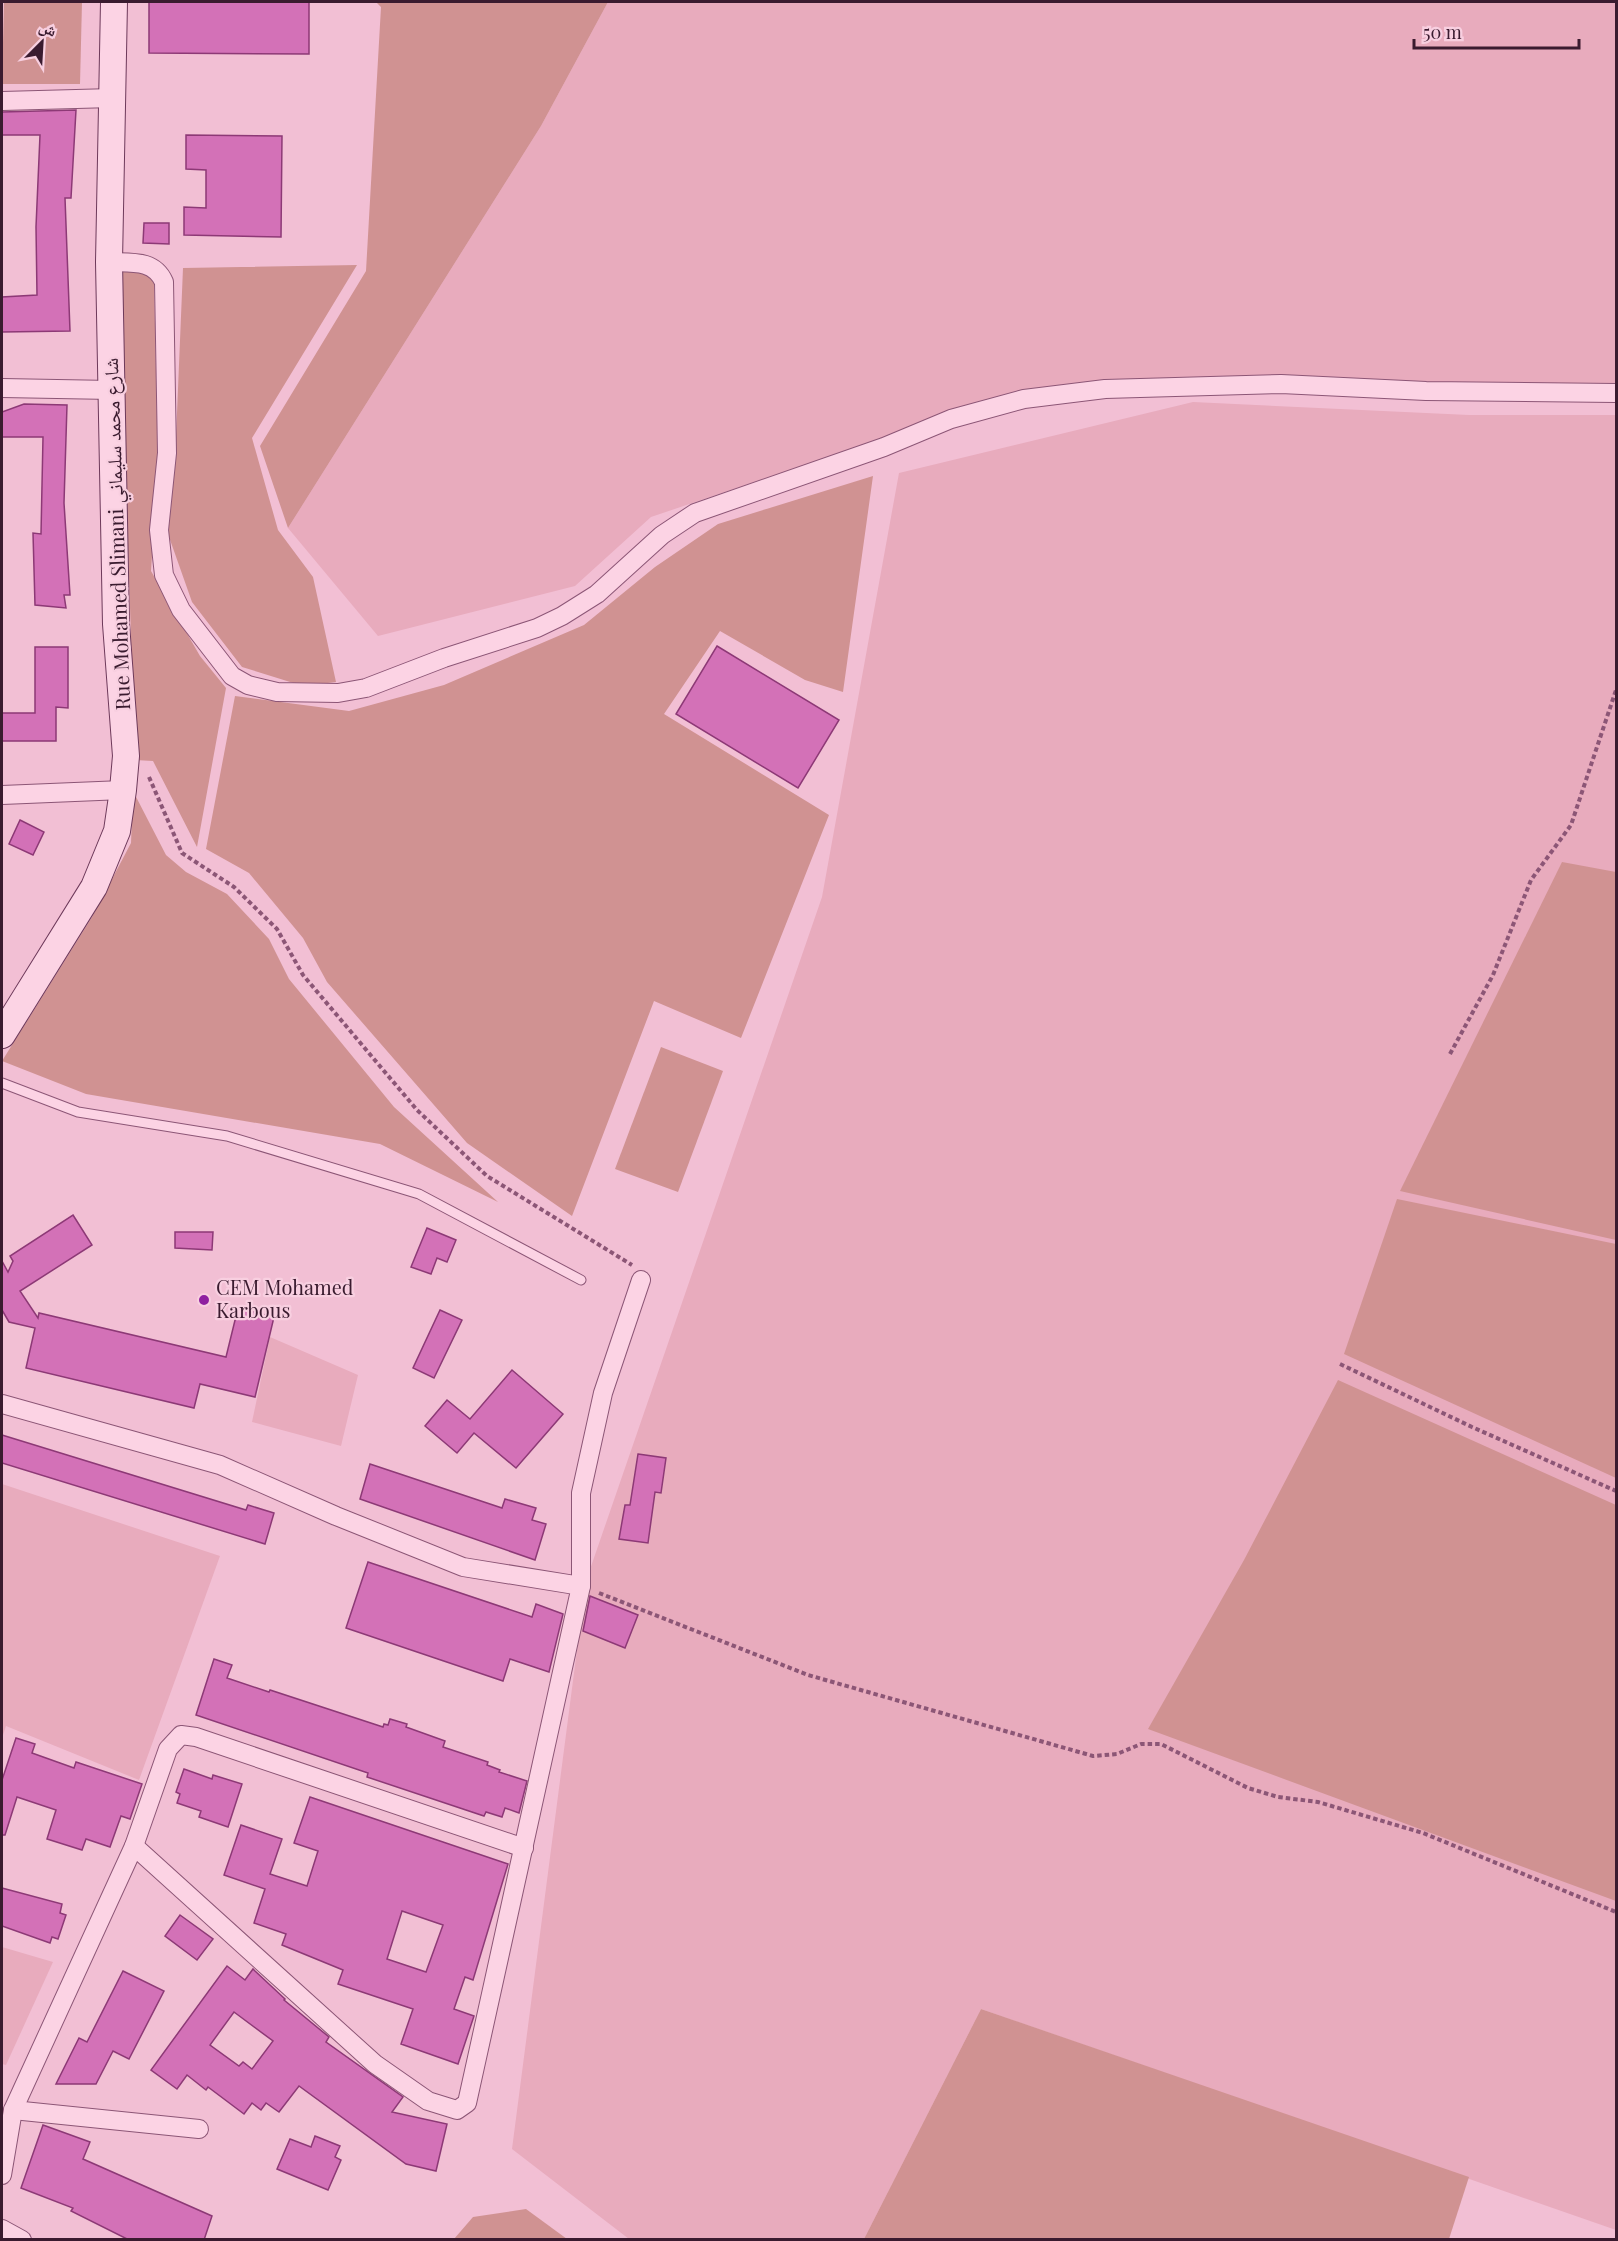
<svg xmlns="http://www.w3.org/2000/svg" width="1618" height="2241" font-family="'Playfair Display','Noto Naskh Arabic',serif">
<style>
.farmland{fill:#e8abbd}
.green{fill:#d09292}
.building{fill:#d371b7;stroke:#8d3976;stroke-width:1.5;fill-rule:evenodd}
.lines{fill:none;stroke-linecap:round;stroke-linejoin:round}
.lane-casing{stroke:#8c5676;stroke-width:11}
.street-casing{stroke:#8c5676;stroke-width:20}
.secondary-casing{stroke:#6d395a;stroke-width:28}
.path{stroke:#8c5676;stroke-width:4;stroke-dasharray:4.5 3;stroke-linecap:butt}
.lane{stroke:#fcd3e4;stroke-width:9}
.street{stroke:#fcd3e4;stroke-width:18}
.secondary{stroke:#fcd3e4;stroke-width:26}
.poi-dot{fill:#8f20a0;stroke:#f8cfe0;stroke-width:2}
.labels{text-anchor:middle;stroke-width:4.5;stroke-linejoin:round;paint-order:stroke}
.street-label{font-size:20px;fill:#3a1b2f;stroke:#f8cfe0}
.poi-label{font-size:20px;fill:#3a1b2f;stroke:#f8cfe0;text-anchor:start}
</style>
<rect width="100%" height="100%" fill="#f2bfd4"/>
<g class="farmland">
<path d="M608 2H1616V397L1387 385 997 400 651 517 575 586 378 636 288 528 541 126Z"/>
<path d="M1193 402 1469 415H1616V2230L981 2009 864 2239H629L512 2149 586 1581 822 897 899 473Z"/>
<path d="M270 1337 358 1375 341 1446 252 1422Z"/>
<path d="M2 1484 220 1556 139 1780 6 1726 2 1738Z"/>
<path d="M2 1947 53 1962 6 2065 2 2064Z"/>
</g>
<g class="green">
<path d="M4 2H82L80 84H2Z"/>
<path d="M376 2H608L541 126 288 528 260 446 366 271 381 7Z"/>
<path d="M357 265 252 438 278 530 313 577 336 682 303 686 242 667 192 602 168 534 175 461 183 268Z"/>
<path d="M119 271 147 272 154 279 158 464 151 571 200 656 226 688 197 847 153 761 135 760Z"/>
<path d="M873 476 843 692 805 680 720 631 664 714 829 815 741 1038 654 1001 572 1216 467 1143 327 982 303 938 249 873 206 849 235 696 349 711 444 685 584 625 655 567 718 524Z"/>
<path d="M133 791 166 855 186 872 227 894 269 939 289 979 394 1107 498 1202 380 1144 86 1094 2 1061 92 917 131 843Z"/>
<path d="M1562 862 1616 872V1240L1400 1191Z"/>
<path d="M661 1047 723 1071 678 1192 615 1169Z"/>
<path d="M1397 1199 1616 1244V1478L1344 1354Z"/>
<path d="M1338 1380 1616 1505V1901L1148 1729 1244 1560Z"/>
<path d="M981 2009 1469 2177 1449 2239H864Z"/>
<path d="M526 2209 567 2239H454L473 2217Z"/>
</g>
<g class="building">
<path d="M149 2H309V54L149 53Z"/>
<path d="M76 110 71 198H65L70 331 2 332V297L37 295 36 227 40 135H2V112Z"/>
<path d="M186 135 282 136 281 237 184 235V207L206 208V170L186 169Z"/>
<path d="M144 223H169V244L143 243Z"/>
<path d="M24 404 67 405 64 503 70 595H64L66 608 35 605 33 533 41 534 43 437H2V412Z"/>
<path d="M717 646 839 720 798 788 676 714Z"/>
<path d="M35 647H68V708L56 707V741H2V713H35Z"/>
<path d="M20 820 44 832 33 855 9 844Z"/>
<path d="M73 1215 92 1245 20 1291 38 1318 39 1313 226 1357 238 1308 274 1317 255 1397 200 1384 194 1408 26 1368 35 1328 9 1322 2 1310V1261L8 1272 13 1261 10 1256Z"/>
<path d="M427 1228 456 1240 447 1262 437 1258 431 1274 411 1267Z"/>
<path d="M175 1232H213L212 1250 175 1248Z"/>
<path d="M440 1310 462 1320 434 1378 413 1368Z"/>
<path d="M512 1370 563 1414 516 1468 474 1433 457 1453 425 1426 447 1400 470 1419Z"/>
<path d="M2 1435 246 1510 248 1505 274 1513 265 1544 2 1463Z"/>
<path d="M638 1454 666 1458 661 1493 655 1492 648 1543 619 1539 625 1505H630Z"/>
<path d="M370 1464 502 1508 505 1499 536 1508 532 1520 546 1524 535 1560 360 1499Z"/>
<path d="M368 1562 532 1617 536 1604 563 1614 549 1672 510 1659 503 1681 346 1628Z"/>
<path d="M590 1596 638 1615 625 1648 583 1631Z"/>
<path d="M214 1659 232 1665 227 1678 269 1692 270 1690 383 1727 384 1724 388 1725 390 1719 407 1724 406 1727 445 1741 443 1747 488 1762 487 1765 500 1770 499 1772 527 1781 519 1813 505 1808 502 1817 486 1812 484 1816 367 1777 368 1773 196 1715Z"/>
<path d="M16 1738 35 1744 32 1753 74 1768 76 1762 142 1784 130 1819 121 1816 110 1847 86 1839 82 1850 47 1839 56 1810 17 1797 5 1835H2V1780Z"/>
<path d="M184 1769 212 1779 213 1775 242 1784 228 1827 199 1817 201 1811 177 1803 180 1794 176 1792Z"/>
<path d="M310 1797 508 1864 473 1980 465 1977 454 2009 474 2016 458 2064 401 2044 413 2009 338 1984 343 1970 282 1945 286 1934 254 1923 265 1889 224 1875 241 1825 282 1839 270 1874 307 1886 318 1851 294 1843ZM402 1911 443 1925 426 1972 387 1959Z"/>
<path d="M2 1888 62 1904 60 1913 66 1915 58 1939 52 1937 50 1943 2 1926Z"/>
<path d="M180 1915 213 1939 197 1960 165 1936Z"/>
<path d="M227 1966 245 1980 253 1969 255 1971 285 1999 284 2000 329 2037 326 2042 403 2097 392 2112 447 2124 436 2171 406 2164 299 2086 279 2112 266 2103 261 2110 252 2103 244 2114 208 2087 206 2090 187 2075 177 2089 151 2070ZM234 2012 273 2041 252 2069 243 2062 239 2066 210 2045Z"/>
<path d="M123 1971 164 1991 129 2059 113 2051 96 2084H56L79 2038 87 2042Z"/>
<path d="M43 2125 90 2142 83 2159 212 2216 204 2240H129L71 2211 73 2208 21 2188Z"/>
<path d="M315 2136 340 2146 335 2157 341 2160 328 2190 277 2169 290 2139 311 2147Z"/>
</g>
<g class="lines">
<g class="lane-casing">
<path id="lane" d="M2 1083 78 1112 227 1136 419 1194 581 1280"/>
</g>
<g class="street-casing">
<g id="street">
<path d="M2 101 113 98"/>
<path d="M109 262C131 263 154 259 164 282L167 453 159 530 164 575 181 610 232 676 248 685 277 692 338 693 366 688 444 658 537 628 562 616 597 594 662 535 695 513 884 447 951 419 1024 399 1105 389 1281 384 1426 391 1616 393"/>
<path d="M2 388 112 390"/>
<path d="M2 795 123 790"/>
<path d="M2 1404 220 1465 336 1516 463 1567 581 1586"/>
<path d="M134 1846 375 2064 428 2101 457 2110 467 2103 581 1586V1493L603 1393 641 1280"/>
<path d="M13 2110 199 2129"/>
<path d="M2 2175 13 2110 134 1846 168 1749 181 1735 196 1737 524 1848"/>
<path d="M2 2229 22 2240"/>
</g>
</g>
<g class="secondary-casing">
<path id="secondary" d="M2 1035 94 887 117 831 123 790 126 756 116 624 109 262 114 2"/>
</g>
<g class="path">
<path d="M149 777 182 853 234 887 277 929 303 975 417 1110 487 1176 632 1265"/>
<path d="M1450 1054 1493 975 1531 880 1571 825 1616 690"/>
<path d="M1340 1364 1472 1427 1616 1491"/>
<path d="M599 1593 808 1675 1093 1756 1117 1754 1141 1744H1161L1248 1788 1278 1797 1318 1802 1423 1833 1616 1912"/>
</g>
<use href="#lane" class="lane"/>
<use href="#street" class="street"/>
<use href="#secondary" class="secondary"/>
</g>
<circle class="poi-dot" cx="204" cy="1300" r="6"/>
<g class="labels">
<g class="street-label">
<text transform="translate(117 534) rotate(-92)" y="7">Rue Mohamed Slimani شارع محمد سليماني</text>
</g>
<g class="poi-label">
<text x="216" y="1295">CEM Mohamed<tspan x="216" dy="23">Karbous</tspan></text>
</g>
</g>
<rect width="1618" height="2241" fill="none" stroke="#3a1b2f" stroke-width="6"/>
<g transform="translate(42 42) rotate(24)" stroke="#f8cfe0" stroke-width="4.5" paint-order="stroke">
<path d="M0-4.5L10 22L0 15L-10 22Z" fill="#3a1b2f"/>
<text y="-9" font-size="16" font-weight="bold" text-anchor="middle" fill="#3a1b2f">ش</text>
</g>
<path d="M1414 39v9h165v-9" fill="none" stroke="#3a1b2f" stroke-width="3"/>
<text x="1423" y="39" font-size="18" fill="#3a1b2f" stroke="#f8cfe0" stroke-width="4.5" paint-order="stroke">50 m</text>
</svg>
